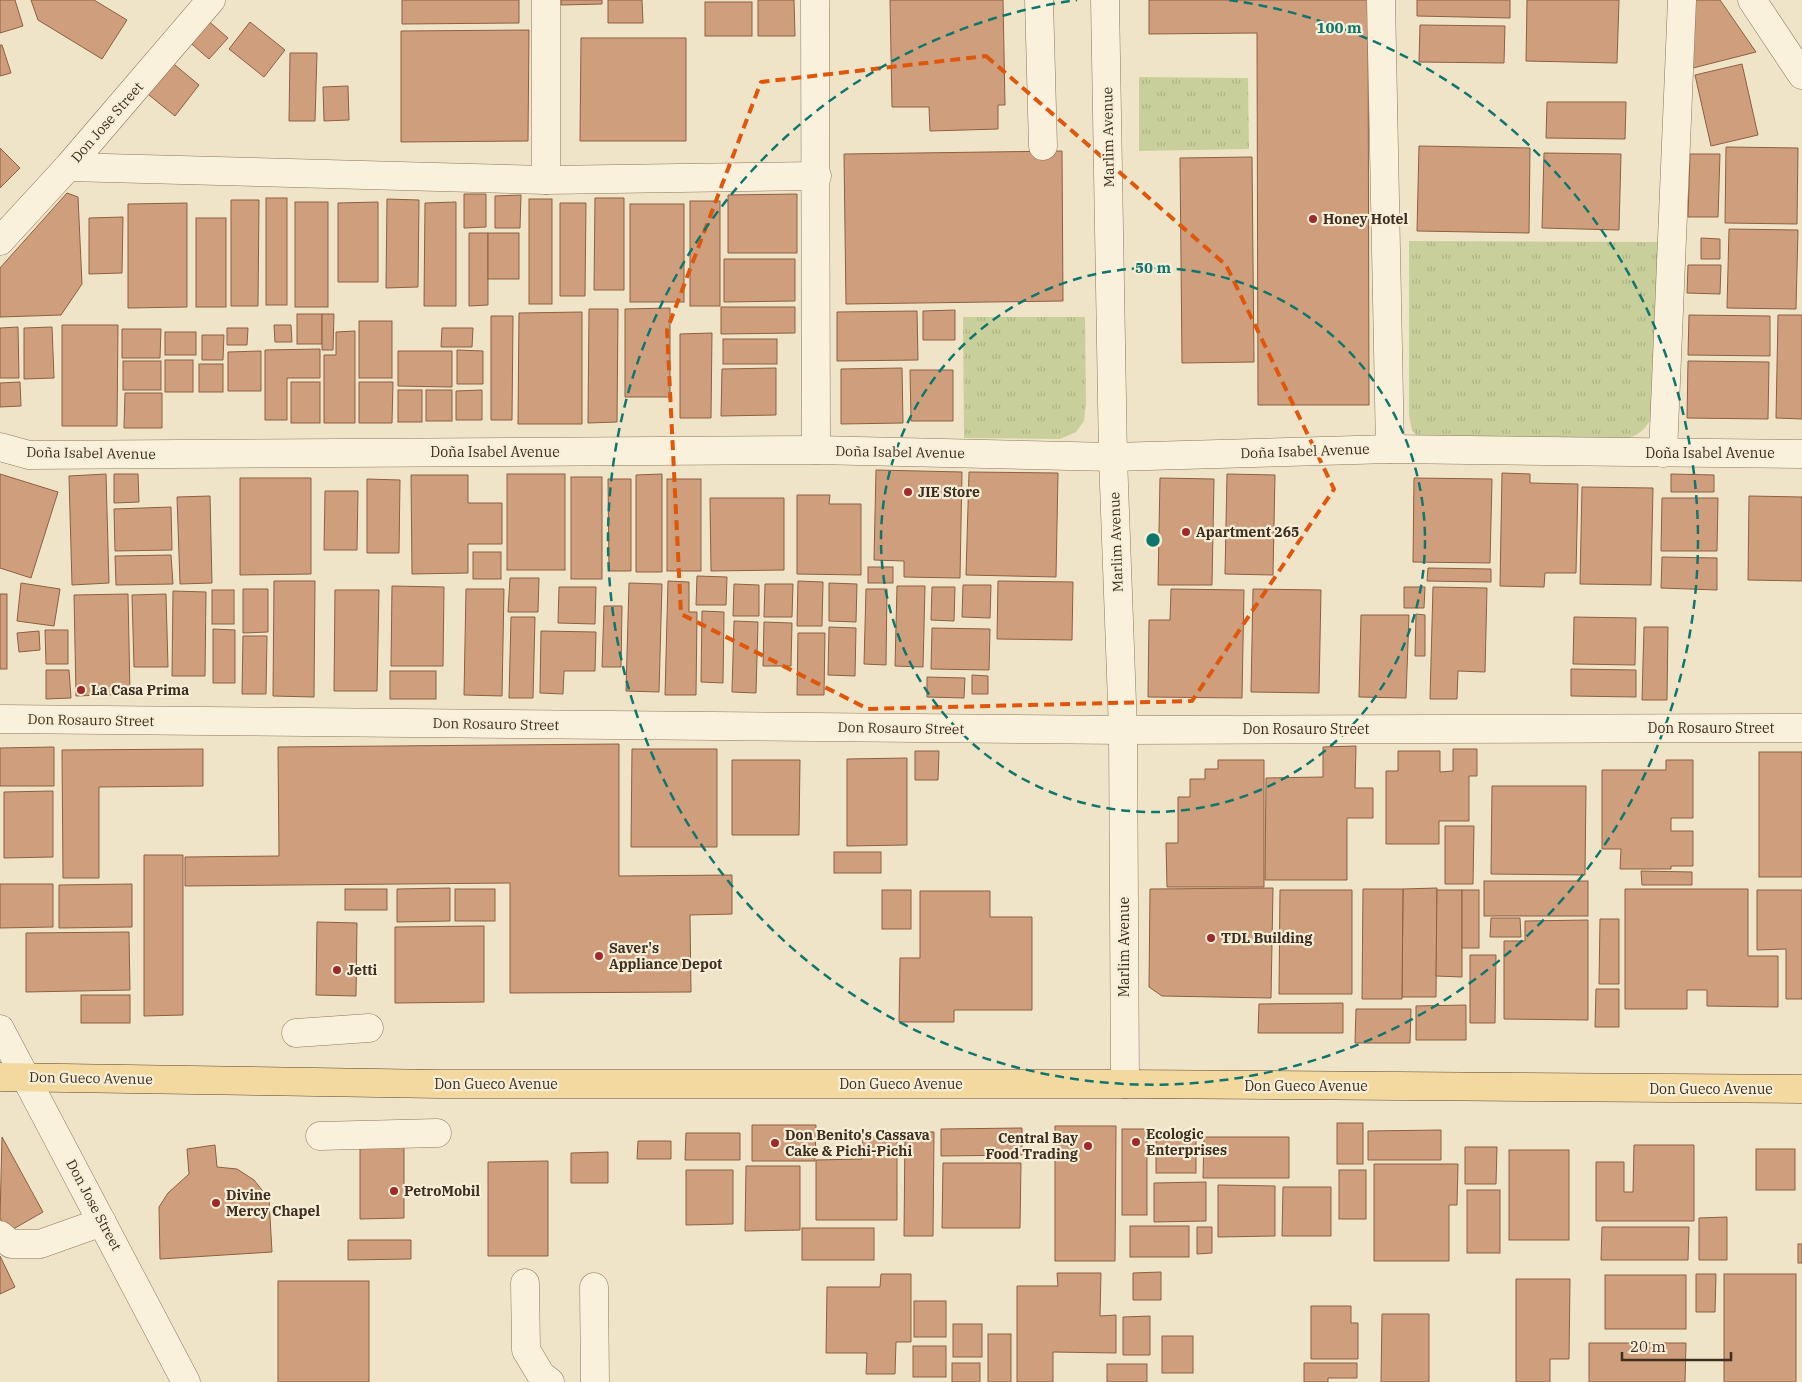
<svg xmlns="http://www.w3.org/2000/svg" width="1802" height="1382" font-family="'IBM Plex Serif',serif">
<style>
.grass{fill:url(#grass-tufts)}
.building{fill:#cf9f7d;stroke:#8d5f41}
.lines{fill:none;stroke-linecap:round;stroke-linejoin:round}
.minor-casing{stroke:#8d765c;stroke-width:29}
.major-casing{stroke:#5b4430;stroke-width:29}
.minor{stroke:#faf1dc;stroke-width:28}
.major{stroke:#f3d9a0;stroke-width:28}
.marked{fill:none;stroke:#df570d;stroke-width:4;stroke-dasharray:10 6;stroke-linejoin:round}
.ring{fill:none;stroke:#0f766e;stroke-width:2.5;stroke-dasharray:9 6}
.poi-dot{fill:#9e2a2b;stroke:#f7eed8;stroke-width:2}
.labels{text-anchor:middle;stroke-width:4.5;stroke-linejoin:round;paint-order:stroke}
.street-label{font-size:14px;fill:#3d2e20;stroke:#f7eed8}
.poi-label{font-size:14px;font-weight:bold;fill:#3d2e20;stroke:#f7eed8;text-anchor:start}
.centre{fill:#0f766e;stroke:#f7eed8;stroke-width:2.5}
.ring-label{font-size:15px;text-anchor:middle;font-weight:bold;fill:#0f766e;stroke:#f7eed8;stroke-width:4.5;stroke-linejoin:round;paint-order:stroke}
</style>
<defs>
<pattern id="grass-tufts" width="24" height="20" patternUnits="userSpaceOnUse" patternTransform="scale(1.25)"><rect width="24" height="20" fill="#c9cf9b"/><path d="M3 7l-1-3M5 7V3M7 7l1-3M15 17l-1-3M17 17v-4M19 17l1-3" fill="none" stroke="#aeb285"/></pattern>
</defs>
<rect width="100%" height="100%" fill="#f0e4c8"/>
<g class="grass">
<path d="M1139 77 1248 78 1249 149 1139 151Z"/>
<path d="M1409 241 1661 242 1656 408C1647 429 1642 434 1620 441L1420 440 1412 430 1409 416Z"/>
<path d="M963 317H1085L1086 402 1084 421 1076 432 1060 439 964 438Z"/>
</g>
<g class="building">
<path d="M0 0H15L23 26 0 33Z"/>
<path d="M31 0H94L127 20 102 59 38 20Z"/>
<path d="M402 0H519V23L402 24Z"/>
<path d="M561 0H602V4L561 5Z"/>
<path d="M608 0H642L643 23H608Z"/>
<path d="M758 0H794L795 36H758Z"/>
<path d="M890 0H1003L1005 105H998V129L930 131 929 107H892Z"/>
<path d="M1149 0H1368L1369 405H1258L1257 33 1149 34Z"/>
<path d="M1417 0H1510V18L1417 16Z"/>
<path d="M1527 0H1619L1617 63 1526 61Z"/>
<path d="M1695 0H1720L1756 52 1689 69Z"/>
<rect x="705" y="2" width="47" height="34"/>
<path d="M205 18 228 38 209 59 186 39Z"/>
<path d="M250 22 285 50 264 77 229 49Z"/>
<path d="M1420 25 1505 26 1504 63 1419 62Z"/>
<path d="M529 30 528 141 401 142V31Z"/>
<path d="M581 38H686V141H580Z"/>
<path d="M0 45H2L11 73 0 76Z"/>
<path d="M290 53H317L315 121H289Z"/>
<path d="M169 60 199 85 175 116 144 91Z"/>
<path d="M1742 64 1758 135 1711 146 1695 75Z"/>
<path d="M348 86 349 120 324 121 323 87Z"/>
<path d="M1547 102H1626L1625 139 1546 138Z"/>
<path d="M1419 146 1530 148 1529 233 1417 231Z"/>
<path d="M1726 147 1798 148 1797 224 1725 223Z"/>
<path d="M0 148 20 168 0 188Z"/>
<path d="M1062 151 1063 301 846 304 844 154Z"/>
<path d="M1544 153 1621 154 1619 230 1542 228Z"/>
<path d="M1690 154H1720L1718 217H1688Z"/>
<path d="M1252 157 1254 362 1182 363 1180 158Z"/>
<path d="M67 193 78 197 82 284 61 315 0 317V268Z"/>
<path d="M464 194H486V227L464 228Z"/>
<path d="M797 194V253H728V195Z"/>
<path d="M521 195 520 228H495V196Z"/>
<rect x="266" y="198" width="21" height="107"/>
<path d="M595 198H624V290H594Z"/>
<path d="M387 199 419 200 418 287 386 288Z"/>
<rect x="529" y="199" width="23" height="105"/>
<path d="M231 200H259L258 306H231Z"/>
<rect x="690" y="201" width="30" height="105"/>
<rect x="295" y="202" width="33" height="105"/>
<path d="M378 202V282H338V203Z"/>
<path d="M456 202V306H424L425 203Z"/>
<path d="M187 203V307L128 308V204Z"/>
<path d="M560 203H586L585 296H560Z"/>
<rect x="630" y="204" width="54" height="98"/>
<path d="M123 217 122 273 89 274V218Z"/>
<rect x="196" y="218" width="30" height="89"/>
<path d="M1729 229 1798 230 1796 309 1727 308Z"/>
<path d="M469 233H488V305L469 306Z"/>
<rect x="488" y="233" width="31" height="46"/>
<path d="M1701 238 1720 239V259H1701Z"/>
<path d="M724 259H795V301L724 302Z"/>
<path d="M1688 265H1721L1720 294 1687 293Z"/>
<path d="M721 307H795V333L721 334Z"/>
<path d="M670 308V397H625V309Z"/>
<path d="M589 309H618L617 422 588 423Z"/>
<path d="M955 310V340H923V311Z"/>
<path d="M917 311 918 360 837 361V312Z"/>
<path d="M582 312V424H518L519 313Z"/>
<rect x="297" y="314" width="25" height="30"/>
<path d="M322 314H334L333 350H322Z"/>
<path d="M1689 315 1770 316V356L1688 355Z"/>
<path d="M1778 315H1802V419L1776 418Z"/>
<path d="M491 316H513L512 420H491Z"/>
<rect x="359" y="321" width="33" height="57"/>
<path d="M62 325H118L117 426H62Z"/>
<path d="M274 325H291L292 342H275Z"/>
<path d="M18 327 19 378H0V328Z"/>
<path d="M52 327 54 378 24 379V328Z"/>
<path d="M227 328H248L247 345H227Z"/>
<path d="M442 328H473L472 347H441Z"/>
<path d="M122 329H161L160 358H122Z"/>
<path d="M355 331V423H324V355H336V332Z"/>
<rect x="165" y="332" width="31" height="23"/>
<path d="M712 333 711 418H680V334Z"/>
<path d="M202 335H224L223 360H202Z"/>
<rect x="723" y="339" width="54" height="25"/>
<path d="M320 349V378H287V420H265V350Z"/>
<path d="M457 350 483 351V384H457Z"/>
<path d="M261 351V391H228V352Z"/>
<path d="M398 351H452V387L398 386Z"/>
<rect x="165" y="360" width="28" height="32"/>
<rect x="123" y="361" width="38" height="29"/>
<path d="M1688 361 1769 362 1768 419 1687 418Z"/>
<rect x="199" y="364" width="24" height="28"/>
<path d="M776 368V415L721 416 722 369Z"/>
<path d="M902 368 903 423 841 424V369Z"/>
<path d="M910 370H953V421H911Z"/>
<path d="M20 382 21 406 0 407V383Z"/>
<rect x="291" y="382" width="29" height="41"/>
<path d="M359 382H393L392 423H359Z"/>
<rect x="398" y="390" width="24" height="32"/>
<rect x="426" y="390" width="26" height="31"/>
<path d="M482 390V420H456V391Z"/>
<path d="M125 393H162V428H124Z"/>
<path d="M876 470 962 472 960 578 904 577V561L874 560Z"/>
<path d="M969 472 1058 473 1056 577 966 575Z"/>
<path d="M1502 473 1530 474V483L1578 484 1576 573H1545L1544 587 1500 586Z"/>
<path d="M0 474 58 492 31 578 0 568Z"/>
<path d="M106 474 109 583 72 585 69 476Z"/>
<path d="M114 474H138L139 502 114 503Z"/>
<rect x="507" y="474" width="58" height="96"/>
<path d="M662 474V572H636V475Z"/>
<path d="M1227 474 1275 475 1273 575 1225 574Z"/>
<path d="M1671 474 1714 475V492H1671Z"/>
<path d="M411 475H468V503H502V544H468V573L412 574Z"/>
<rect x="571" y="477" width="31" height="102"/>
<path d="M240 478H311V574L240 575Z"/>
<path d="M1160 478 1214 479 1212 585H1158Z"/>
<path d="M1414 478 1492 479 1490 563 1413 562Z"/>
<path d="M367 479 400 480 399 553H367Z"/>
<path d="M608 479H631V571H609Z"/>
<rect x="667" y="479" width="34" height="92"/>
<path d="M1582 487 1653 488 1651 585 1580 584Z"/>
<path d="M325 491H358L357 550H324Z"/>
<path d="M797 495H830L829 504H861V575L797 574Z"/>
<path d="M210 496 212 583 180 584 177 497Z"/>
<path d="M1749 496 1802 497V581L1748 580Z"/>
<path d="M710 498H784V570L711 571Z"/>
<path d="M1662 498H1718L1717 551H1661Z"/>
<path d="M171 507 172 550 115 551 114 509Z"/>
<rect x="473" y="552" width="28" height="27"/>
<path d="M171 555 173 584 116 585 115 556Z"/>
<path d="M1662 557 1717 558V590L1661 588Z"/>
<rect x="868" y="567" width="25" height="16"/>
<path d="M1428 568 1491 569V582L1427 581Z"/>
<path d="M697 576 727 577 726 605H696Z"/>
<path d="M510 578H539L538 612H508Z"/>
<path d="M274 581H315L314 697 273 696Z"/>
<path d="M668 581 689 582V612H697L696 695H665Z"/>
<path d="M798 581 823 582 822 626H797Z"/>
<path d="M998 581 1073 582 1072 640 997 639Z"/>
<path d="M21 583 60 589 54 626 17 621Z"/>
<path d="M629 583 662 584 659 692 626 691Z"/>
<path d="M829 583 857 584 856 622 829 621Z"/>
<path d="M734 584 759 585V616H733Z"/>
<path d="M765 584H793L792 617H764Z"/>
<path d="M963 585H991L990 618 962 617Z"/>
<path d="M392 586 444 587 443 666H391Z"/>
<path d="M897 586H925L923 667 895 666Z"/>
<path d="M559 587H596L595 624 558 623Z"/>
<path d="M932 587H955L954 621 931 620Z"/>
<path d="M1404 587H1425L1424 608H1404Z"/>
<path d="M1433 587 1487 588 1485 672 1458 671 1457 699H1430Z"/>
<path d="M243 589H268V632L243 633Z"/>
<path d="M466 589H504L502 696 464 695Z"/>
<path d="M866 589H887L886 665 864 664Z"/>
<path d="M1171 589 1244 590 1242 698 1148 697 1149 620H1170Z"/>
<path d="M1253 589 1321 590 1319 693 1251 692Z"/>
<rect x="212" y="590" width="22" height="34"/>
<path d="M335 590H379L377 691H334Z"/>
<path d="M173 591 206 592 205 676H172Z"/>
<rect x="0" y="594" width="7" height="75"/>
<path d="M128 594 130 694 76 696 74 595Z"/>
<path d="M166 594 168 667H134L132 595Z"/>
<path d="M604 606H622L621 667H602Z"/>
<path d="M702 611 724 612 723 683 701 682Z"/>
<path d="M1416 614 1425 615V656H1415Z"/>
<path d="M1361 615H1409L1406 698 1359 697Z"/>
<path d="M511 617H535L533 698H509Z"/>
<path d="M1574 617 1636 618 1635 665 1573 664Z"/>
<path d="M734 621 758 622 756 693 732 692Z"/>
<path d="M764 622 792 623 791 666H763Z"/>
<path d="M829 627 856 628 855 676 828 675Z"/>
<path d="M1644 627H1668L1667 700H1642Z"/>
<path d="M932 628 990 629 989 670 931 669Z"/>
<path d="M213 629 235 630V683H213Z"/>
<path d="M45 630H68V664H46Z"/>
<path d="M39 631 40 650 19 652 17 633Z"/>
<path d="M541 631 596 632 595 671H564L563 694 540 693Z"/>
<path d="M798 633H825L824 695H797Z"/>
<path d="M243 636H267L266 694H242Z"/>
<path d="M1571 669 1636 670V697L1571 696Z"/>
<path d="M46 670H69L71 698 46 699Z"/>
<rect x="390" y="671" width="46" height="28"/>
<path d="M972 675 988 676V694H972Z"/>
<path d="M927 677 965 678 964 698 927 697Z"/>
<path d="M619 744V876L732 875V914L690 915 691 992 510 993V883L185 886V857L279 856 278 747Z"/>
<path d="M1356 746 1355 788H1373V818H1347V880H1265L1266 778 1323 777V747Z"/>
<path d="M54 747V786H0V748Z"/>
<path d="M203 749V786L99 787V878H63L62 750Z"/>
<path d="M632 749H717V847H631Z"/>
<path d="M1453 749H1477V776H1469V821H1439V844H1386V771H1398V751H1440V772L1453 771Z"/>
<path d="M915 751H939L938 780H915Z"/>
<rect x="1759" y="752" width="43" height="125"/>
<path d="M907 758V845L847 846V759Z"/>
<path d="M732 760H800L799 835H732Z"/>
<path d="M1218 760H1264V887H1167L1166 843H1178V797H1190V779H1205V769H1218Z"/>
<path d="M1666 760H1693V818H1671V831H1693V866H1671V869H1620L1621 849H1602V770H1666Z"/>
<path d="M1492 786H1586L1585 875 1491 874Z"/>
<path d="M53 791V857L4 858V792Z"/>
<path d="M1445 826H1474L1473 884H1445Z"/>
<rect x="834" y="852" width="47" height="21"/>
<path d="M144 855H183V1015L144 1016Z"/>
<path d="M1641 871 1692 872V885H1642Z"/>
<rect x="1484" y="881" width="104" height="35"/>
<path d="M0 884H53V927L0 928Z"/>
<path d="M132 884V927L59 928V885Z"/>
<path d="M450 888V921L397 922V889Z"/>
<path d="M1273 888 1271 998 1162 996 1149 987 1150 889Z"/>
<path d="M1437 888 1436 997H1402L1403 889Z"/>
<rect x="345" y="889" width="42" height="21"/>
<rect x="455" y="889" width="40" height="32"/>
<path d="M1363 889H1403L1402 999H1362Z"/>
<path d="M1625 889H1748V956H1778V1007L1707 1006V990H1687V1009H1625Z"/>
<rect x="882" y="890" width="29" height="39"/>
<path d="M1280 890H1352V994H1279Z"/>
<path d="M1437 890H1462V977L1436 976Z"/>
<rect x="1462" y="890" width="17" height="58"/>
<path d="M1757 890H1802V999H1786V949L1757 950Z"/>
<path d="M920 891H990V917H1032V1010H954V1022H899L900 958H920Z"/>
<path d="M1491 918H1520L1521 937H1490Z"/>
<path d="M1600 919H1619V984H1599Z"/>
<path d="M1588 920V1020L1504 1019V941H1525V921Z"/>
<path d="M317 922 357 923 356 996 316 995Z"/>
<path d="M484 926V1002L395 1003V927Z"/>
<path d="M129 932 130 990 26 992V933Z"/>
<path d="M1470 955H1496L1495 1023H1470Z"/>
<path d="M1596 989H1619V1027H1595Z"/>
<rect x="81" y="995" width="49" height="28"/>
<path d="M1343 1003V1033H1258L1259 1004Z"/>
<path d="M1466 1005V1040H1416V1006Z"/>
<path d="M1356 1009H1411L1410 1043H1355Z"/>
<rect x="1337" y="1123" width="26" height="41"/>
<path d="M752 1125H816L815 1161H752Z"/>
<path d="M1055 1126H1116L1115 1261H1055Z"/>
<path d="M1022 1128V1155L941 1156V1129Z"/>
<rect x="1122" y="1129" width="25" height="86"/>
<path d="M1441 1130V1160H1368V1131Z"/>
<path d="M905 1131 934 1132 933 1236H904Z"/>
<rect x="1156" y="1132" width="40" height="41"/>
<path d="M686 1133H740V1160H685Z"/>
<path d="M2 1137 43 1212 8 1232 0 1218Z"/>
<path d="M863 1137H897V1220H816V1160L862 1159Z"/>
<path d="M1204 1137H1289V1178H1203Z"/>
<path d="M638 1141H671V1159H637Z"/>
<path d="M404 1144V1218L360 1219V1145Z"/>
<path d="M215 1145 217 1167 237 1169 254 1180 269 1199 272 1252 160 1259 159 1207 168 1193 189 1174 187 1149Z"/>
<path d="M1634 1145H1694V1221H1596V1162H1624V1192H1633Z"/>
<path d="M1465 1147H1497L1496 1184H1465Z"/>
<rect x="1756" y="1149" width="39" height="41"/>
<rect x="1509" y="1150" width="60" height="90"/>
<path d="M608 1152V1183H571V1153Z"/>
<path d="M548 1161V1256H488V1162Z"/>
<path d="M943 1163H1021L1020 1228H942Z"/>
<path d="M1374 1164H1458L1457 1205H1449V1261H1374Z"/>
<path d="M746 1166H800V1230L745 1231Z"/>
<path d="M686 1170H733V1224L686 1225Z"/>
<rect x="1339" y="1170" width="27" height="49"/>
<path d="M1206 1182V1221L1154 1222V1183Z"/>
<path d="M1218 1185 1275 1186V1236L1218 1237Z"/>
<path d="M1283 1187H1331V1236H1282Z"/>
<rect x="1467" y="1190" width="33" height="63"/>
<path d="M1727 1217V1260H1699V1218Z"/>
<rect x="1130" y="1226" width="59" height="31"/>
<path d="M1197 1227H1212V1253L1197 1254Z"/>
<path d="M1602 1227H1689L1688 1260H1601Z"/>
<rect x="802" y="1228" width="72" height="32"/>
<path d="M348 1240H411V1259L348 1260Z"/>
<rect x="1798" y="1244" width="4" height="19"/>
<path d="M0 1256 15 1287 0 1294Z"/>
<path d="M1161 1272V1300H1133V1273Z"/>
<path d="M1057 1273H1101L1100 1316 1116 1315V1353L1053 1352V1382H1017V1286H1058Z"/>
<path d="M881 1274H911V1342H896L895 1374H866L867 1353H826L827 1287H880Z"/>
<path d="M1696 1274H1716L1715 1312H1696Z"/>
<rect x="1724" y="1274" width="72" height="108"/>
<rect x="1605" y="1275" width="81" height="54"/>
<path d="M1516 1279H1570L1569 1359H1550V1382H1516Z"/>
<rect x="278" y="1281" width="91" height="101"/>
<rect x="914" y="1301" width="32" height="36"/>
<path d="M1311 1306H1351V1323H1358V1359H1311Z"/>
<path d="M1382 1314H1429V1382H1381Z"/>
<path d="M1150 1316V1355H1123V1317Z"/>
<rect x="953" y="1324" width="29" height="33"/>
<rect x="988" y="1334" width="23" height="48"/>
<rect x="1162" y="1336" width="31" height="37"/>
<path d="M1589 1343H1686L1685 1382H1589Z"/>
<rect x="913" y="1346" width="33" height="31"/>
<rect x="952" y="1363" width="28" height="19"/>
<path d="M1304 1363H1357V1378H1328V1382H1304Z"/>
<rect x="1107" y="1364" width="40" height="18"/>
</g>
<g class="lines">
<g class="minor-casing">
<g id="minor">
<path d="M815 0 816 450"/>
<path d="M1039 0 1043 146"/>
<path d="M1105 0 1113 457 1123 730 1125 1084"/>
<path d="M1381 0 1390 449"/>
<path d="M1752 0 1802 75"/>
<path d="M68 167 546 180 817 176"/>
<path d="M546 180V0"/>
<path d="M0 241 68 167 211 0"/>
<path d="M0 447 29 455 816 450 1113 457 1390 449 1802 454"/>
<path d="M1663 453 1682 0"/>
<path d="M0 719 1123 730 1802 728"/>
<path d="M0 1029 186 1382"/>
<path d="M296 1033 369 1028"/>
<path d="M320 1136 437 1133"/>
<path d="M0 1235 11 1244H40L102 1222"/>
<path d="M525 1283 526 1350 541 1375 550 1382"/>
<path d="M594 1287 595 1382"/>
</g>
</g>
<g class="major-casing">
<path id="major" d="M0 1077 439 1084H1125L1802 1089"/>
</g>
<use href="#minor" class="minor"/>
<use href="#major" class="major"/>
</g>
<path class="marked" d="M986 56 1226 265 1334 489 1192 701 868 709 681 614 667 330 761 82Z"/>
<g class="ring">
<circle cx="1153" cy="540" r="272"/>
<path d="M1229 0A545 545 0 1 1 1077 0"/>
</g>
<g class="poi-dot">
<circle cx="1313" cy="219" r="5"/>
<circle cx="908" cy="492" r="5"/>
<circle cx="1186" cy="532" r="5"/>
<circle cx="81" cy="690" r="5"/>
<circle cx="1211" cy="938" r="5"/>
<circle cx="599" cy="956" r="5"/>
<circle cx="337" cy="970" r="5"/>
<circle cx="1136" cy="1142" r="5"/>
<circle cx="775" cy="1143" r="5"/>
<circle cx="1088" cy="1146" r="5"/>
<circle cx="394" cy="1191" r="5"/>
<circle cx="216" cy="1203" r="5"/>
</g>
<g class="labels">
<g class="street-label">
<text transform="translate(107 122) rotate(-49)" y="5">Don Jose Street</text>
<text transform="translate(1108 137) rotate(-91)" y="5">Marlim Avenue</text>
<text transform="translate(1305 451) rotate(-2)" y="5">Doña Isabel Avenue</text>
<text x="495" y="457">Doña Isabel Avenue</text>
<text transform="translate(900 452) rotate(1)" y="5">Doña Isabel Avenue</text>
<text transform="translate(91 453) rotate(1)" y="5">Doña Isabel Avenue</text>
<text x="1710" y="458">Doña Isabel Avenue</text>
<text transform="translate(1116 542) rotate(-92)" y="5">Marlim Avenue</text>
<text transform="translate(91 720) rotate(1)" y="5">Don Rosauro Street</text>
<text transform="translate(496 724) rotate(1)" y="5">Don Rosauro Street</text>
<text transform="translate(901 728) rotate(1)" y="5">Don Rosauro Street</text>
<text x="1711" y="733">Don Rosauro Street</text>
<text x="1306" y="734">Don Rosauro Street</text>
<text transform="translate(1124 947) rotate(-90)" y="5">Marlim Avenue</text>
<text transform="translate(91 1078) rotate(1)" y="5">Don Gueco Avenue</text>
<text x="496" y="1089">Don Gueco Avenue</text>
<text x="901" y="1089">Don Gueco Avenue</text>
<text x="1306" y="1091">Don Gueco Avenue</text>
<text x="1711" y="1094">Don Gueco Avenue</text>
<text transform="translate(94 1205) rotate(62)" y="5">Don Jose Street</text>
</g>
<g class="poi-label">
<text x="1323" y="224">Honey Hotel</text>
<text x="918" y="497">JIE Store</text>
<text x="1196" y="537">Apartment 265</text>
<text x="91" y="695">La Casa Prima</text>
<text x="1221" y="943">TDL Building</text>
<text x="609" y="953">Saver's<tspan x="609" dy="16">Appliance Depot</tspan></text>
<text x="347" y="975">Jetti</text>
<text x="1146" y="1139">Ecologic<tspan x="1146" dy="16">Enterprises</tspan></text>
<text x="785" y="1140">Don Benito's Cassava<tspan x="785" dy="16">Cake &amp; Pichi-Pichi</tspan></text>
<text x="1078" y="1143" text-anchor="end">Central Bay<tspan x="1078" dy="16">Food Trading</tspan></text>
<text x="404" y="1196">PetroMobil</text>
<text x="226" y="1200">Divine<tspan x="226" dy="16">Mercy Chapel</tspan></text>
</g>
</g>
<circle cx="1153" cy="540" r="8" class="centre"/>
<g class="ring-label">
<text x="1339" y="33">100 m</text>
<text x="1153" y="273">50 m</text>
</g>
<path d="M1622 1352v8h109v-8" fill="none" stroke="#3d2e20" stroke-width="2.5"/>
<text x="1630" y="1352" font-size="15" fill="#3d2e20" stroke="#f7eed8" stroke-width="4" paint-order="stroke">20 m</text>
</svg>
